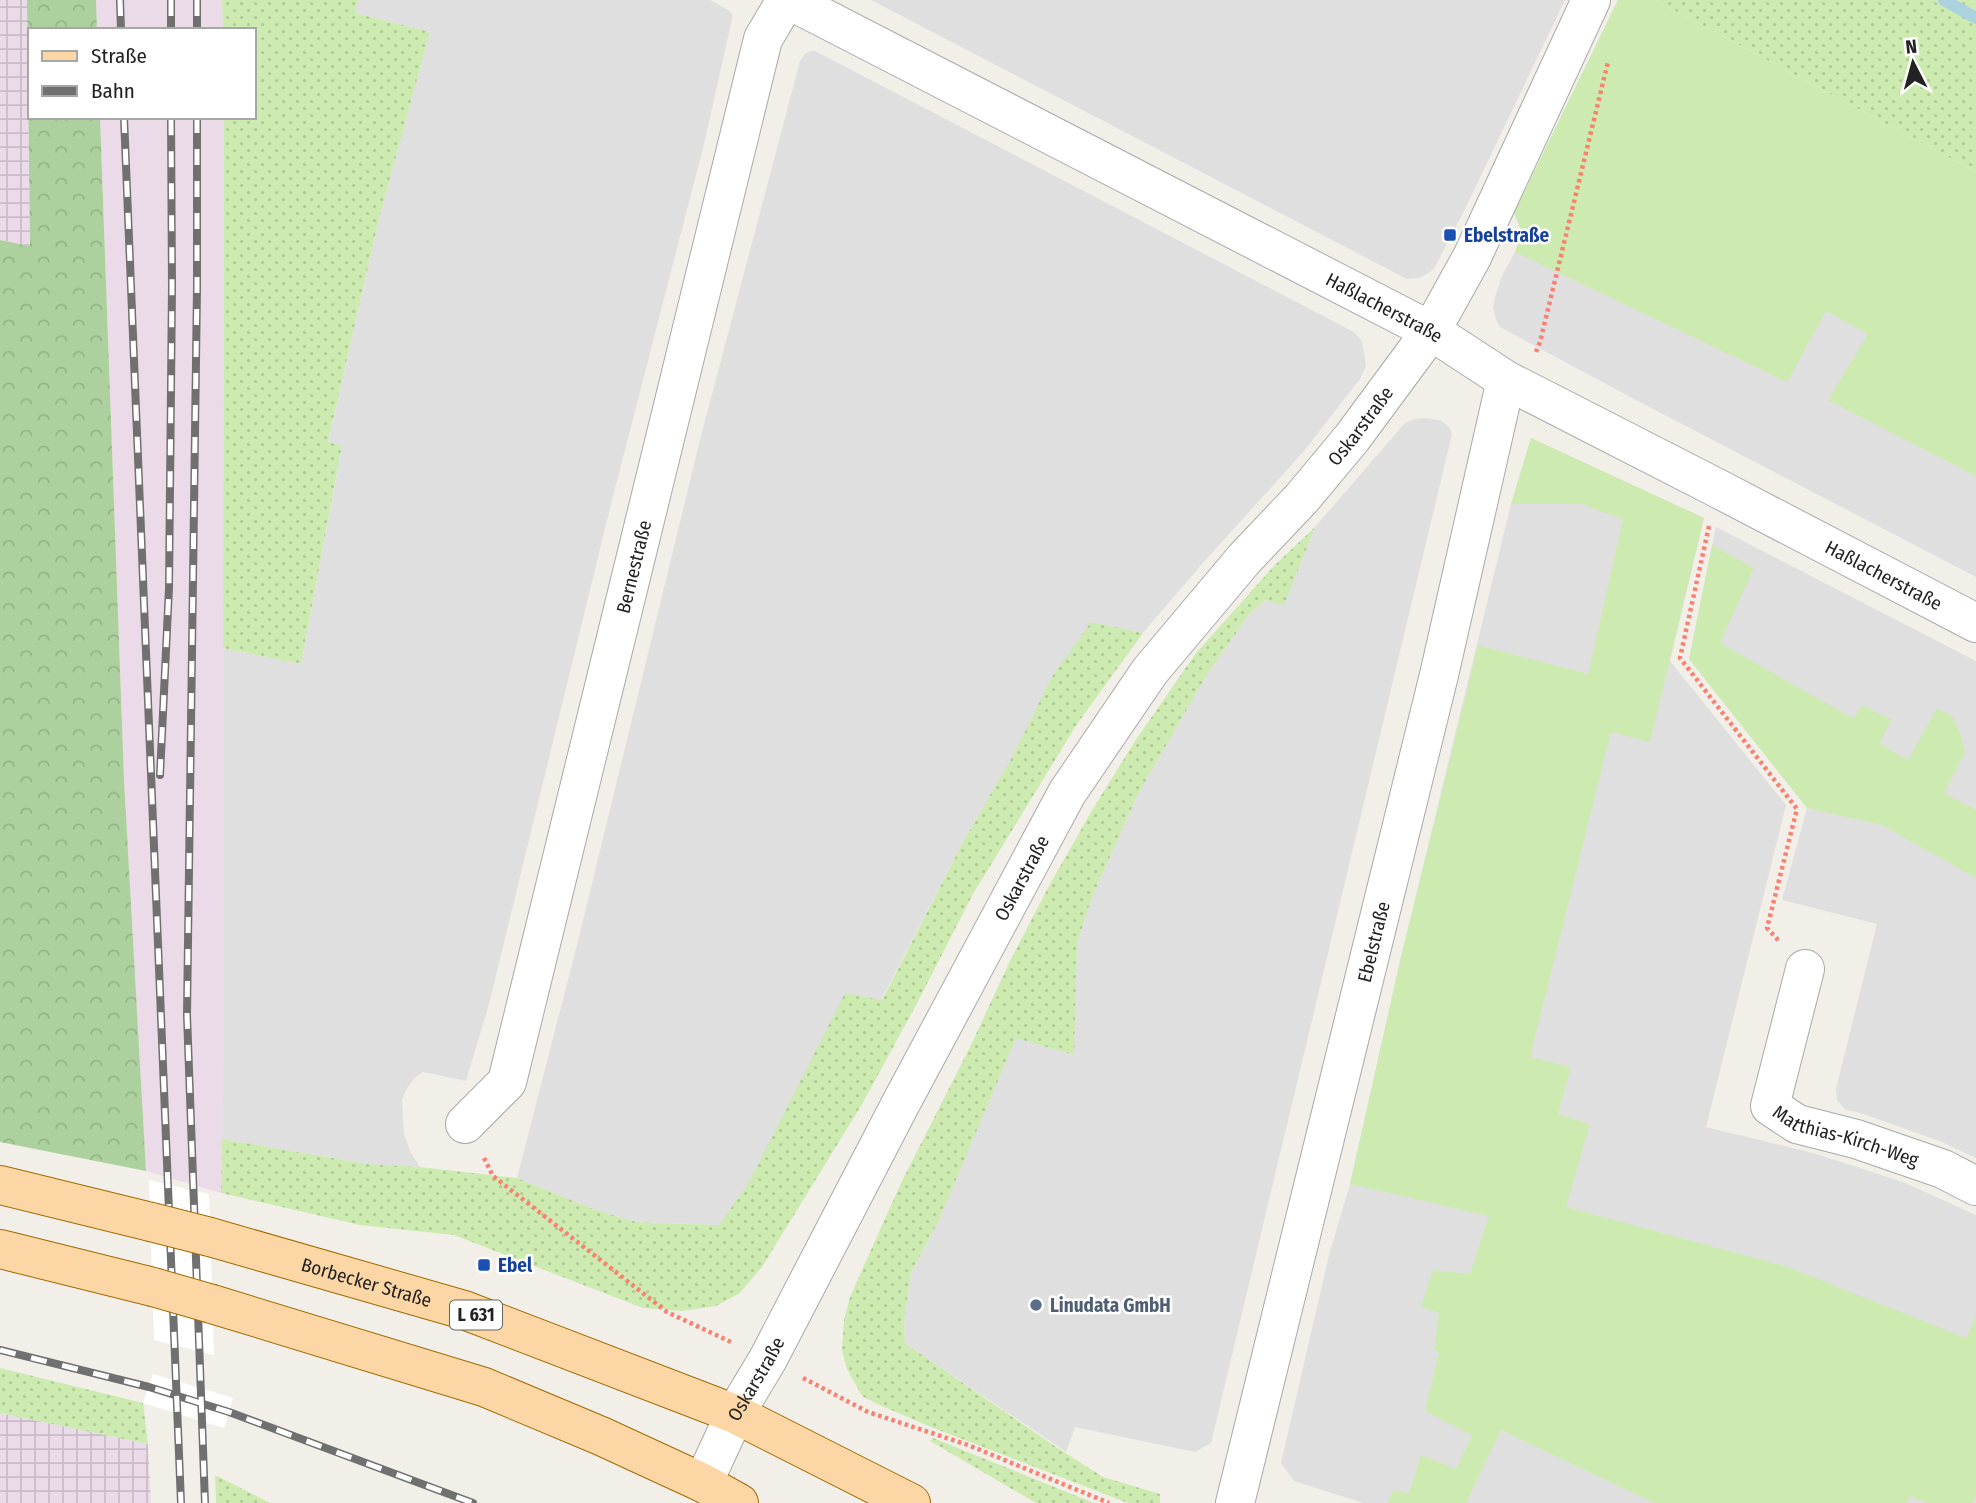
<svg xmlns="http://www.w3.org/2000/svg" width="1976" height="1503" font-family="'Fira Sans Condensed',sans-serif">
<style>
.residential{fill:#e0dfdf}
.industrial{fill:url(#industrial-grid)}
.railway{fill:#ebdbe8}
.grass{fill:url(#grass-dots)}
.forest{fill:url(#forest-crowns)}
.garden{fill:#cdebb0}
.pier{fill:#fff}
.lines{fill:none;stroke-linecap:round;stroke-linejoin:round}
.stream{stroke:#aad3df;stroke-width:12}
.minor-casing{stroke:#a9a9a9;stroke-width:40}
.tertiary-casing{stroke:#a9a9a9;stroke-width:40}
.primary-casing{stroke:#a06b00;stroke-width:40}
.path{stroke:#fa8072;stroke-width:4.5;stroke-dasharray:3.5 3.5;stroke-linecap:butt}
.minor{stroke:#fff;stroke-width:38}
.tertiary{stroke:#fff;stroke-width:38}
.primary{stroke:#fcd6a4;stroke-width:38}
.rail-casing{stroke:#707070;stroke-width:8}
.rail{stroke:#fff;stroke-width:5;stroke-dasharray:16;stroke-linecap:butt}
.primary-bridge-casing{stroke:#a06b00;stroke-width:40;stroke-linecap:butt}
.primary-bridge{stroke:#fcd6a4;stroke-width:38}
.transit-dot{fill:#1a4fb4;stroke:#fff;stroke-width:2.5}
.service-dot{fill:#5c6f8a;stroke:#fff;stroke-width:2.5}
.labels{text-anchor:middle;stroke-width:5;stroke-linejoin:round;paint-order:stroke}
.shield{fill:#fff;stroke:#646464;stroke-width:2}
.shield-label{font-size:18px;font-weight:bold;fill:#222}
.transit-label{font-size:19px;font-weight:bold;fill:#164399;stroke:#fff;text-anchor:start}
.street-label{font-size:19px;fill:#222;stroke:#fff}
.service-label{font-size:19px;font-weight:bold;fill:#4e5e75;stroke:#fff;text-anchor:start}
</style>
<defs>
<pattern id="industrial-grid" width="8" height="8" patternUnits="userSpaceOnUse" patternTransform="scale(1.75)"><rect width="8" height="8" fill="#ebdbe8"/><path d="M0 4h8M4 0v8" fill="none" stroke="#c9bcc7"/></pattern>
<pattern id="grass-dots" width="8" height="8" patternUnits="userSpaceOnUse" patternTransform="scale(1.75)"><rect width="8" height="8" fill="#cdebb0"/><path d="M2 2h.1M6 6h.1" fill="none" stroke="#b0c997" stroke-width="1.8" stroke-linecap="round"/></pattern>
<pattern id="forest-crowns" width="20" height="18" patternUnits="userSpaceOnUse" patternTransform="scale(1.75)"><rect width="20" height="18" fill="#add19e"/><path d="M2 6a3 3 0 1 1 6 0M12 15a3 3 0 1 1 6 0" fill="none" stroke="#95b388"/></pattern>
</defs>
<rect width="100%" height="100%" fill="#f2efe9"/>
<g class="residential">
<path d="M358 0H710L728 10 733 15 704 144 610 508 489 1004 466 1081 423 1072 415 1078 407 1088 402 1100 404 1134 411 1153 420 1167 367 1164 222 1139 223 648 301 664 342 447 328 443 379 219 430 32 354 13Z"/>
<path d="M871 0H1565L1463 213 1438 261 1434 269 1428 273 1419 278 1407 279Z"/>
<path d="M1618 0 1976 172V577L1636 400 1500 327 1496 320 1493 307 1495 297 1502 276 1515 252 1522 233 1514 213Z"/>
<path d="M811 51H815L1354 332 1362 341 1366 366 1360 379 1304 451 1201 565 1143 633 1091 622 963 842 881 1000 719 1225 636 1222 593 1209 517 1178 578 941 701 436 800 61 805 54Z"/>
<path d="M1424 418 1440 420 1450 428 1452 434 1211 1443 1195 1452 1075 1427 1066 1452 905 1343 904 1322 911 1273 939 1220 1016 1037 1073 1055 1077 944 1091 900 1138 794 1208 673 1248 616 1265 600 1284 604 1315 527 1405 423 1415 419Z"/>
<path d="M1531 438 1704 518 1670 661 1786 805 1706 1127 1813 1153 1903 1182 1976 1215V1503H1363L1294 1481 1281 1463 1329 1255 1350 1184 1401 957 1511 504Z"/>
<path d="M1716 527 1976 661V1158L1942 1142 1861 1113 1846 1110 1837 1100 1836 1089 1877 924 1782 900 1807 808 1689 659Z"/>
</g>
<g class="industrial">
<path d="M0 0H27L30 246 0 240Z"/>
<path d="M0 1413 148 1444 151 1503H0Z"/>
</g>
<g class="railway">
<path d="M96 0H222L223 30H97Z"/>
<path d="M100 117H224L223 1094 221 1193 146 1171 124 780Z"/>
</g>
<g class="grass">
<path d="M222 0H358L355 13 430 32 379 219 328 442 342 446 301 664 223 648 224 117H254V30H223Z"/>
<path d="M1655 0H1976V172Z"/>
<path d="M1315 527 1284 605 1265 600 1248 616 1208 673 1138 794 1091 900 1077 944 1074 1055 1016 1038 939 1220 911 1273 904 1322 905 1343 1056 1447 1103 1477 1160 1494V1503H1128L931 1427 877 1404 862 1396 847 1369 842 1351 844 1320 850 1297 901 1183 970 1047 1010 961 1050 884 1094 807 1135 741 1196 653 1275 565Z"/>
<path d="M1091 622 1143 633 1077 724 973 894 915 1007 861 1106 762 1267 740 1293 716 1306 682 1311 643 1308 454 1235 360 1225 221 1193 222 1139 367 1164 420 1167 517 1178 593 1209 636 1222 719 1225 749 1182 845 993 882 1000 963 842 1015 752 1051 678Z"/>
<path d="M0 1368 143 1403 148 1444 0 1413Z"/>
<path d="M933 1438 1094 1503H1036L930 1441Z"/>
<path d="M215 1475 270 1503H216Z"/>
</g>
<path class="forest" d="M27 0H96L97 30H30V117H100L124 780 146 1171 0 1142V240L30 246Z"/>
<g class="garden">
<path d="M1618 0H1655L1976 172V476L1828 400 1868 334 1826 311 1787 382 1515 252 1522 233 1514 213Z"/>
<path d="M1531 438 1704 518 1650 742 1611 732 1530 1057 1571 1067 1558 1114 1590 1124 1566 1207 1785 1266 1966 1338 1976 1316V1496L1973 1503H1928L1910 1496 1907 1503H1654L1501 1430 1466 1503H1388L1394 1490 1409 1493 1421 1455 1456 1469 1472 1435 1425 1411 1439 1352 1434 1349 1439 1313 1421 1307 1433 1270 1470 1274 1489 1216 1350 1184 1401 957 1478 645 1588 674 1623 519 1581 504H1511Z"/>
<path d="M1712 545 1754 568 1720 643 1854 719 1861 705 1892 720 1879 743 1908 760 1937 708 1953 717 1961 736 1965 752 1944 793 1976 810V878L1882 825 1807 808 1689 659Z"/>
</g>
<g class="pier">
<path d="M149 1180 209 1194 214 1355 154 1340Z"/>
<path d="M153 1374 233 1398 224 1428 143 1403Z"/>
</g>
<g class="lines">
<path class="stream" d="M1944 0 1976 18"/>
<g class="minor-casing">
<g id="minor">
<path id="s1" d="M789 0 1431 331 1506 380 1717 488 1976 623"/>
<path id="s2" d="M1805 969 1770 1106 1797 1124 1856 1139 1943 1169 1976 1186"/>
<path id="s3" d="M465 1124 507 1082 763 39 786 0"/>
<path id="s4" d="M1235 1503 1439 675 1506 380"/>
</g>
</g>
<g class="tertiary-casing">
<g id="tertiary">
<path id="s5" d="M703 1483 735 1414 768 1359 901 1103 1067 793 1150 671 1245 558 1302 498 1352 438 1431 331 1472 257 1591 0"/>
</g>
</g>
<g class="primary-casing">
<g id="primary">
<path d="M0 1185 151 1222"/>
<path id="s6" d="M210 1237 464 1310 735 1414 911 1503"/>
<path d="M0 1249 153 1287"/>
<path d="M212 1304 484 1387 601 1436 703 1483 739 1503"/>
</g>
</g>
<g class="path">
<path d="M1536 352 1540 342 1608 62"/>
<path d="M1709 526 1680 658 1797 809 1767 928 1779 941"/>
<path d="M484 1158 493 1176 667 1312 733 1343"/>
<path d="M803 1378 868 1412 968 1445 1109 1503"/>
</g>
<use href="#minor" class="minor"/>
<use href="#tertiary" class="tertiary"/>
<use href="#primary" class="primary"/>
<g class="rail-casing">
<g id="rail">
<path d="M120 0 121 30"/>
<path d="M171 0V30"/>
<path d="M197 0V30"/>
<path d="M124 117 181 1503"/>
<path d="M197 117V288L187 1015 205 1503"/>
<path d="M160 775 169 588 172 287 171 117"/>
<path d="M0 1350 149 1387 229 1412 473 1503"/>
</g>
</g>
<use href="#rail" class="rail"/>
<g class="primary-bridge-casing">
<g id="primary-bridge">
<path d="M151 1222 210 1237"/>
<path d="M153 1287 212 1304"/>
</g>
</g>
<use href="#primary-bridge" class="primary-bridge"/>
</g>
<g class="transit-dot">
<rect x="1443" y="228" width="14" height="14" rx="3.5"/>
<rect x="477" y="1258" width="14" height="14" rx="3.5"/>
</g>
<circle class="service-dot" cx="1036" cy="1305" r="7"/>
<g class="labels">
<rect class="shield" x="450" y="1300.5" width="52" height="29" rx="5"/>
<g class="shield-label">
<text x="476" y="1321">L 631</text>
</g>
<g class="transit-label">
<text x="1464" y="242">Ebelstraße</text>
<text x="498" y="1272">Ebel</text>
</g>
<g class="street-label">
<text dy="7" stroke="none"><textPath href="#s1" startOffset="670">Haßlacherstraße</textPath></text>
<text dy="7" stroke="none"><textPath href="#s5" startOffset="1251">Oskarstraße</textPath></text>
<text dy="7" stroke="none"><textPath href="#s3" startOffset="590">Bernestraße</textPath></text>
<text dy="7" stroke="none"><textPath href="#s1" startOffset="1237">Haßlacherstraße</textPath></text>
<text dy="7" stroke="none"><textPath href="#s5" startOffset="684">Oskarstraße</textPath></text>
<text dy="7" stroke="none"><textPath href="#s4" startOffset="578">Ebelstraße</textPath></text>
<text dy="7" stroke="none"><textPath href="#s2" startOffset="224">Matthias-Kirch-Weg</textPath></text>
<text dy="7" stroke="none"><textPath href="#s6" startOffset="163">Borbecker Straße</textPath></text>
<text dy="7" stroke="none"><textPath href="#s5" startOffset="117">Oskarstraße</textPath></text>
</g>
<g class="service-label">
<text x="1050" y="1312">Linudata GmbH</text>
</g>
</g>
<rect x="28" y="28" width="228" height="91" fill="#ffffff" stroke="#a7a7a7" stroke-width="2"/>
<rect x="42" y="51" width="35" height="10" fill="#fcd6a4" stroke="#a7a7a7" stroke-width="2"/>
<text x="91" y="63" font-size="21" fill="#222222">Straße</text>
<rect x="42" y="86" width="35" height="10" fill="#707070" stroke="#a7a7a7" stroke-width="2"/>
<text x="91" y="98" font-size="21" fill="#222222">Bahn</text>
<g transform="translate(1913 63) rotate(354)" stroke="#ffffff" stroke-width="5" paint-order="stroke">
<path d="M0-5L12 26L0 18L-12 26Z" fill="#222222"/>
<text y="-10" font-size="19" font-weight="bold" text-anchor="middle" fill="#222222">N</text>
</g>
</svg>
